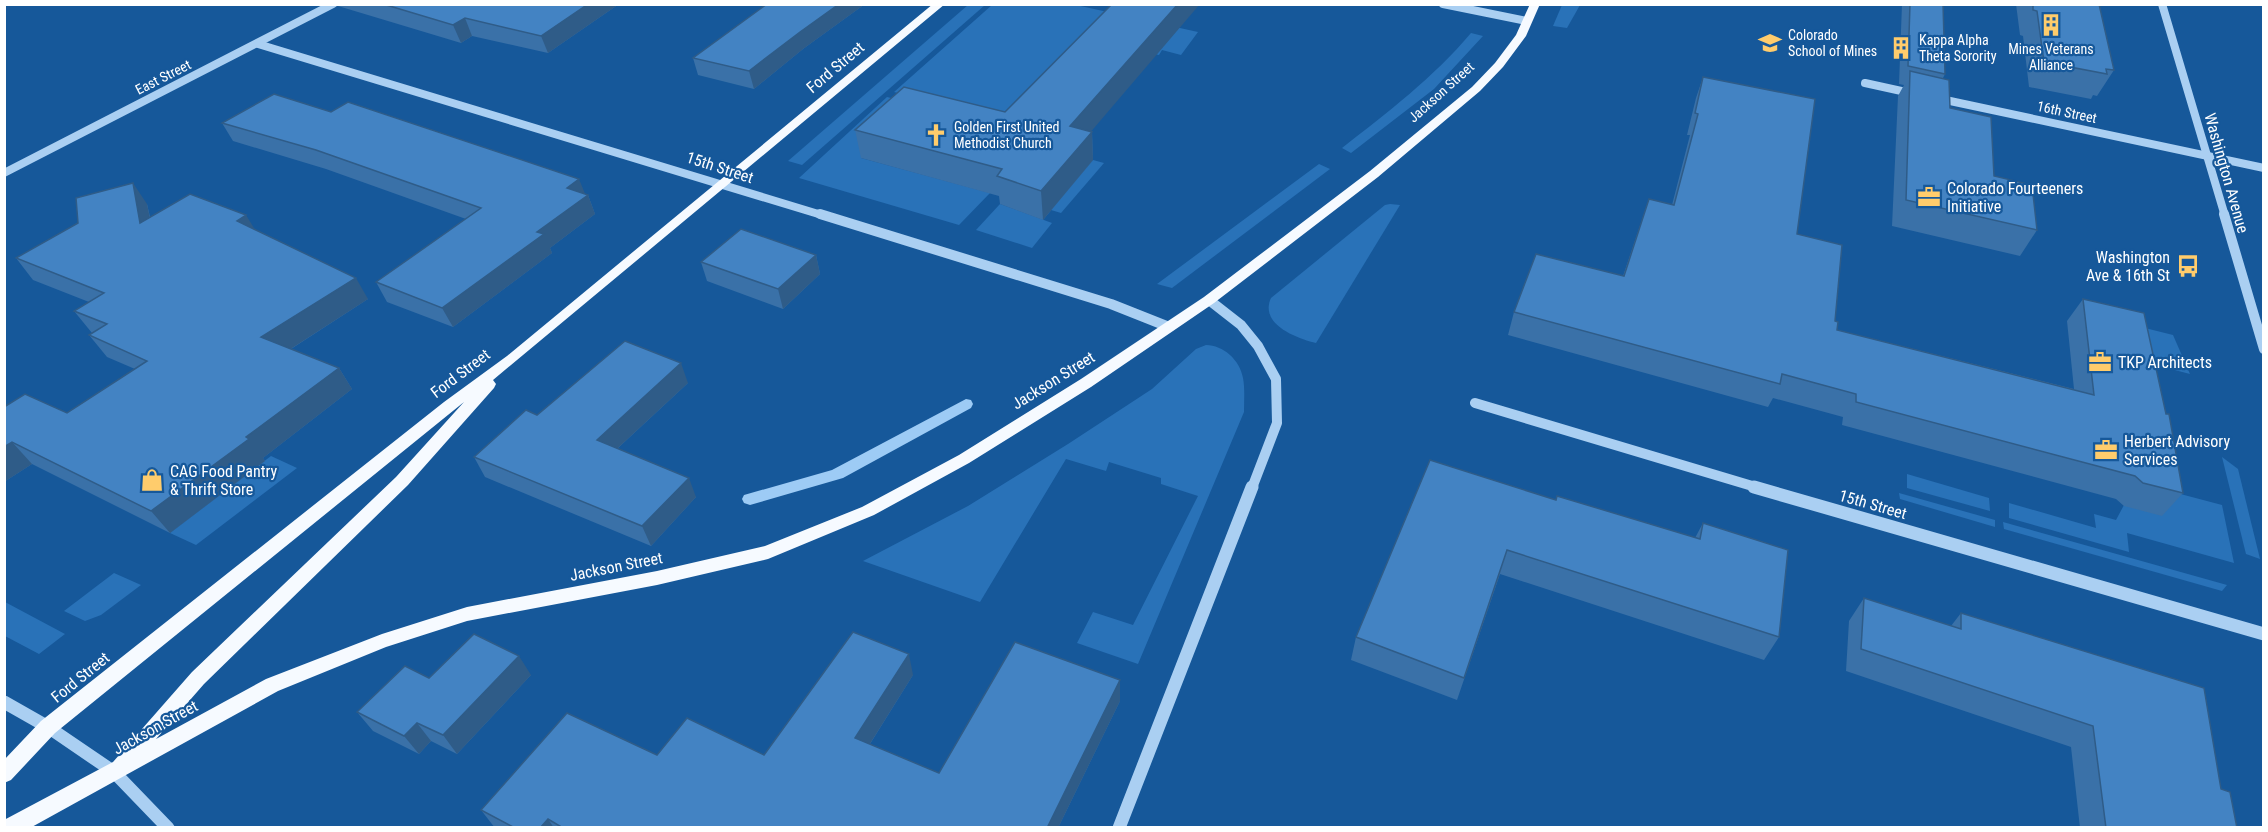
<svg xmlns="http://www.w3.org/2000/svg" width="2268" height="832" font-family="'Roboto Condensed',sans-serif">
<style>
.green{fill:#2972b8}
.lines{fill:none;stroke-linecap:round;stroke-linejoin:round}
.stream{fill:#9dcbf5;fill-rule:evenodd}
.minor-far2{stroke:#aacff2;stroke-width:8}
.minor-far1{stroke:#aacff2;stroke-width:10}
.minor{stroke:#aacff2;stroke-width:13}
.major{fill:#f6faff;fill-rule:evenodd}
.wall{fill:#3a71a8}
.shaded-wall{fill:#2f5c88}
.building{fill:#4383c3;stroke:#2f5c88;stroke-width:1.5}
.labels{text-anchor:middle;stroke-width:4.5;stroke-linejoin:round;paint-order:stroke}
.far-poi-label{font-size:14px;fill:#fff;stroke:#16589a;text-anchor:start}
.far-street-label{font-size:14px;fill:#fff;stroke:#16589a}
.street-label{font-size:16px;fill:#fff;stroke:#16589a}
.poi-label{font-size:16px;fill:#fff;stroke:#16589a;text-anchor:start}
</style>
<rect width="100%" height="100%" fill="#16589a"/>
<g class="green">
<path d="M968 5H985L802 165 788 161Z"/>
<path d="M992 5H1076L1198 32 1181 55 1162 50 1159 55 1102 42 1024 125 894 92Z"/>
<path d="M1562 5H1580L1567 28 1553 26Z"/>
<path d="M1471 33 1483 36 1434 89 1351 153 1342 148C1388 112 1433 78 1471 33Z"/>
<path d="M887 97 1019 129 861 158 990 193 959 225 799 178Z"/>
<path d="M1093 160 1104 163 1061 213 1051 210Z"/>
<path d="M1319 164 1330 169 1172 288 1157 284Z"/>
<path d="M1000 204 1052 223 1032 248 976 230Z"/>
<path d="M1390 204 1400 205 1316 343C1296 338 1259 324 1271 298L1385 205Z"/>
<path d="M2125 323 2173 335 2190 374 2132 359Z"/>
<path d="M1206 345C1223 345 1240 360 1243 378 1245 388 1244 401 1244 412L1138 664 1077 643 1093 612 1133 625 1198 496 1161 484V478L1109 462 1106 471 1066 459 980 602 863 561 968 506 1068 444 1152 389 1196 349Z"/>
<path d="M271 456 297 468 196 545 170 533Z"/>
<path d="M2222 457 2238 469 2260 559 2246 554Z"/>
<path d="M1907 474 1989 498 1990 511 1907 488Z"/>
<path d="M2154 487 2222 505 2234 563 2127 533 2129 552 2009 518V503L2096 528 2094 514 2116 520 2124 505Z"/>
<path d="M1899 493 1995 520V527L1900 499Z"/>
<path d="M2003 522 2227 585 2222 591 2004 529Z"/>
<path d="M114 573 141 585 101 615 85 621 64 611Z"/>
<path d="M4 602H5L65 634 39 654 5 636Z"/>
</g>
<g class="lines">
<path class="stream" d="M966 399 971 400 973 404 971 408 843 478 750 505 744 503 742 499 744 495 832 470Z"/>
<g class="minor-far2">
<path d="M1443 4 1527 21"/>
<path d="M2162 4 2225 216"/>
<path d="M258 44 825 216"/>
<path d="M1865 83 1915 94"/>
<path d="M1936 98 2264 168"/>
<path d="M4 173 333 4"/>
</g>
<g class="minor-far1">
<path d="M820 214 1111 304 1169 327"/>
<path d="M2224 214 2264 349"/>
<path d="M1209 300 1241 325 1258 346 1276 379 1277 423 1252 488"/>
<path d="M1475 403 1759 488"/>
</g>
<g class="minor">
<path d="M1754 487 2264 634"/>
<path d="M4 702 48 727 114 772 168 828"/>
<path d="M1119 828 1252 487"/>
</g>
<path class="major" d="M933 4H945L493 380 496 384 494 388 408 485 204 684 156 739 266 679 382 634 467 607 657 571 765 546 862 507 959 455 1081 379 1204 297 1370 171 1472 87 1495 63 1516 35 1530 4H1540L1526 36 1503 67 1480 91 1378 177 1214 303 1091 387 969 463 874 515 768 559 657 585 467 621 386 647 278 691 30 828H4V820L113 762 192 672 396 477 464 402 55 733 11 780 4 783V760L41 721 444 402 507 356Z"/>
</g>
<g class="wall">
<path d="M338 4H619L548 53 472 36 461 43 338 6Z"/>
<path d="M767 4H865L803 49 754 89 698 75 693 58Z"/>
<path d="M1902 4H1943L1945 74 1943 78 1950 108 1994 176 2037 230 2020 256 1892 226 1898 96 1904 85 1899 84Z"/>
<path d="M2016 4H2099L2114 70 2097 96 2093 95 2091 99 2029 87 2023 36 2020 35Z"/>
<path d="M1703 77 1797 234 1835 321 1837 330 2074 389 2067 321 2083 299 2183 493 2162 516 2124 506 2116 499 1842 425 1843 417 1773 398 1768 407 1508 335 1514 312 1623 276 1649 199 1672 205 1690 135H1687L1696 98Z"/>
<path d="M1005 112 1092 132 1093 160 1043 220 1000 204 999 196 861 158 855 130Z"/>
<path d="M222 123 585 194 588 195 595 214 550 248 552 253 453 327 387 302 376 282 466 219 326 169 233 141Z"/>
<path d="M147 204 150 217 255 230 368 299 291 349 339 368 352 389 263 458 265 461 170 533 32 464 4 482V407L67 413 135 369 107 357 89 335 92 333 74 311 89 302 33 280 16 258Z"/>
<path d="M816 255 820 274 783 309 707 281 701 262Z"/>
<path d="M688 383 618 448 696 497 651 546 485 477 474 457 537 415Z"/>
<path d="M1556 500 1695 538 1703 523 1779 637 1764 660 1500 574 1457 700 1351 660 1356 637Z"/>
<path d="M1864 598 1951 626 1961 613 2221 789 2237 828H2080L2071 747 1846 671 1849 621Z"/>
<path d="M531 675 457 754 431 741 419 754 373 731 357 712 429 678Z"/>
<path d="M913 675 870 744 939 773 1120 701 1058 828H495L481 810 657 755H764Z"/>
</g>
<g class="shaded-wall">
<path d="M588 4H619L548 53 541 36Z"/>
<path d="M839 4H865L803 49 754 89 749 71 800 32Z"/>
<path d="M1178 4H1200L1071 155 1070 126Z"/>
<path d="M465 18 472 36 461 43 453 25Z"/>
<path d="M1092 132 1093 160 1043 220 1041 191Z"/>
<path d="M579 179 586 196 588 195 595 214 550 248 552 253 453 327 442 308 537 232 567 188Z"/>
<path d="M133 183 147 204 155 244 140 223Z"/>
<path d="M246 215 259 236 237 221Z"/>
<path d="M816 255 820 274 783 309 778 289Z"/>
<path d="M356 278 368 299 275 359 261 337Z"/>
<path d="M681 363 688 383 606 459 597 440Z"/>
<path d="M339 368 352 389 263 458 265 461 170 533 151 511 246 437Z"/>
<path d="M12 442 32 464 4 482V447Z"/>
<path d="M689 478 696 497 651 546 642 526Z"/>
<path d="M909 654 913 675 861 758 855 738Z"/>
<path d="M519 656 531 675 457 754 443 735Z"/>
<path d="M1120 680V701L1058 828H1047Z"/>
<path d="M417 723 431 741 419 754 404 736Z"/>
<path d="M548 819 554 828H540Z"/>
</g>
<g class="building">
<path d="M383 4H588L541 36 465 18 453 25Z"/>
<path d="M767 4H839L800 32 749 71 693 58Z"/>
<path d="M1112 4H1178L1070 126 1092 132 1041 191 997 176 1002 169 855 130 904 87 1005 112Z"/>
<path d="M1910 4H1943L1945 74 1908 66Z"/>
<path d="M2033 4H2099L2114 70 2106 69 2107 74 2044 62 2037 11 2033 10Z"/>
<path d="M1910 71 1949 80 1950 108 1991 117 1994 176 2032 185 2037 230 1906 200Z"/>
<path d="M1703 77 1815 99 1797 234 1842 245 1835 321 1838 322 1837 330 2094 395 2083 299 2144 313 2166 414H2169L2183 493 2143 483 2135 476 1856 402V394L1782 374 1780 384 1514 312 1536 254 1624 276 1649 199 1674 205 1698 114 1695 113Z"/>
<path d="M274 94 331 112 348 102 579 179 567 188 588 195 537 232 544 234 442 308 376 282 481 208 316 150 222 123Z"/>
<path d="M133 183 140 223 190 194 246 215 237 221 356 278 261 337 339 368 246 437 249 439 151 511 12 442 4 447V407L25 394 67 413 147 361 89 335 107 324 74 311 104 293 16 258 78 223 76 198Z"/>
<path d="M741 229 816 255 778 289 701 262Z"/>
<path d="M625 341 681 363 597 440 689 478 642 526 474 457 526 410 537 415Z"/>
<path d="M1430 460 1556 500 1557 496 1700 539 1703 523 1788 550 1779 637 1507 550 1464 678 1356 637Z"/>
<path d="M1864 598 1961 629V613L2204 688 2221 789 2230 792 2237 828H2106L2093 726 1861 649Z"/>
<path d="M853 632 909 654 855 738 939 773 1015 642 1120 680 1047 828H563L548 819 540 828H515L481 810 567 713 657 755 687 718 764 755Z"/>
<path d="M474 634 519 656 443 735 417 723 404 736 357 712 405 666 429 678Z"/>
</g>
<defs>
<g id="building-bare" transform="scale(1.8)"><path d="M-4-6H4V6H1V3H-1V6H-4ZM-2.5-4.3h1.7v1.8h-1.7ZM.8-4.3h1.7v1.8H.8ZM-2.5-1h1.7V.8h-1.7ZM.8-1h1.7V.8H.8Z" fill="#ffcc6c" stroke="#16589a" stroke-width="2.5" paint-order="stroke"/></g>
<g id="university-bare" transform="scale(1.8)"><path d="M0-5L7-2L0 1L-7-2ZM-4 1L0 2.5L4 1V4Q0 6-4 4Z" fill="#ffcc6c" stroke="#16589a" stroke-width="2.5" paint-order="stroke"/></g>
<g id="church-bare" transform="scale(1.8)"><path d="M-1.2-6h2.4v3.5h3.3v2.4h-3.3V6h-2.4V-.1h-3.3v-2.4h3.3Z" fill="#ffcc6c" stroke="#16589a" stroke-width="2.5" paint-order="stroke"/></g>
<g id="office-bare" transform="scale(1.8)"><path d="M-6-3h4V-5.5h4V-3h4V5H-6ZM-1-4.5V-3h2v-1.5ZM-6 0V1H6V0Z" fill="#ffcc6c" stroke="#16589a" stroke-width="2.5" paint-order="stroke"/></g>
<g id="bus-bare" transform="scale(1.8)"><path d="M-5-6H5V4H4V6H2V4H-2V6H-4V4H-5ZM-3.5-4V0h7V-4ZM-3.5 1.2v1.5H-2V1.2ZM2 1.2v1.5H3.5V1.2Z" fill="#ffcc6c" stroke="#16589a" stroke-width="2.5" paint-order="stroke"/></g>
<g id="shop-bare" transform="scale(1.8)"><path d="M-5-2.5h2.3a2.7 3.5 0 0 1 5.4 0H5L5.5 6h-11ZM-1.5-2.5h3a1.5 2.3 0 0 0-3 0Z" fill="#ffcc6c" stroke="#16589a" stroke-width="2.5" paint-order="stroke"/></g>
</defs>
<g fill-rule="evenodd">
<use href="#building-bare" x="2051" y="25"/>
<use href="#university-bare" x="1770" y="43"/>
<use href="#building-bare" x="1901" y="48"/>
<use href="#church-bare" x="936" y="135"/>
<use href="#office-bare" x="1929" y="197"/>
<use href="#bus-bare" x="2188" y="266"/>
<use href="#office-bare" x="2100" y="362"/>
<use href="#office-bare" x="2106" y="450"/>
<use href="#shop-bare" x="152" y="480"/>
</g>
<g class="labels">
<g class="far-poi-label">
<text x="1788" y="40">Colorado<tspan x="1788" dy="16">School of Mines</tspan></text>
<text x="1919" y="45">Kappa Alpha<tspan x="1919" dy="16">Theta Sorority</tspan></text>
<text x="2051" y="54" text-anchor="middle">Mines Veterans<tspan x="2051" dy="16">Alliance</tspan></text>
<text x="954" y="132">Golden First United<tspan x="954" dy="16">Methodist Church</tspan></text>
</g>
<g class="far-street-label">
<text transform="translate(163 77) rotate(-27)" y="5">East Street</text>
<text transform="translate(1441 92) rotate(-42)" y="5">Jackson Street</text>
<text transform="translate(2067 112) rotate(12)" y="5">16th Street</text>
</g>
<g class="street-label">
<text transform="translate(835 67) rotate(-40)" y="6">Ford Street</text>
<text transform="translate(720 167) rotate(18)" y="6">15th Street</text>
<text transform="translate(2227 173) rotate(74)" y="6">Washington Avenue</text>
<text transform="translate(460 373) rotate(-37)" y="6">Ford Street</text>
<text transform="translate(1053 380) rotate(-32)" y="6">Jackson Street</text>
<text transform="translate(1873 504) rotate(16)" y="6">15th Street</text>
<text transform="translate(616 566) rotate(-11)" y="6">Jackson Street</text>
<text transform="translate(80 677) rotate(-39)" y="6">Ford Street</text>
<text transform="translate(155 727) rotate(-29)" y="6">Jackson Street</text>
</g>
<g class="poi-label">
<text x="1947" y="194">Colorado Fourteeners<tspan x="1947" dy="18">Initiative</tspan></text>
<text x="2170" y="263" text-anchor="end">Washington<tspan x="2170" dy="18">Ave &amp; 16th St</tspan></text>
<text x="2118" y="368">TKP Architects</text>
<text x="2124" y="447">Herbert Advisory<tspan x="2124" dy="18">Services</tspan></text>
<text x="170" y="477">CAG Food Pantry<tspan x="170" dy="18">&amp; Thrift Store</tspan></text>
</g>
</g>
<rect width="2268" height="832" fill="none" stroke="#ffffff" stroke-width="12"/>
</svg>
